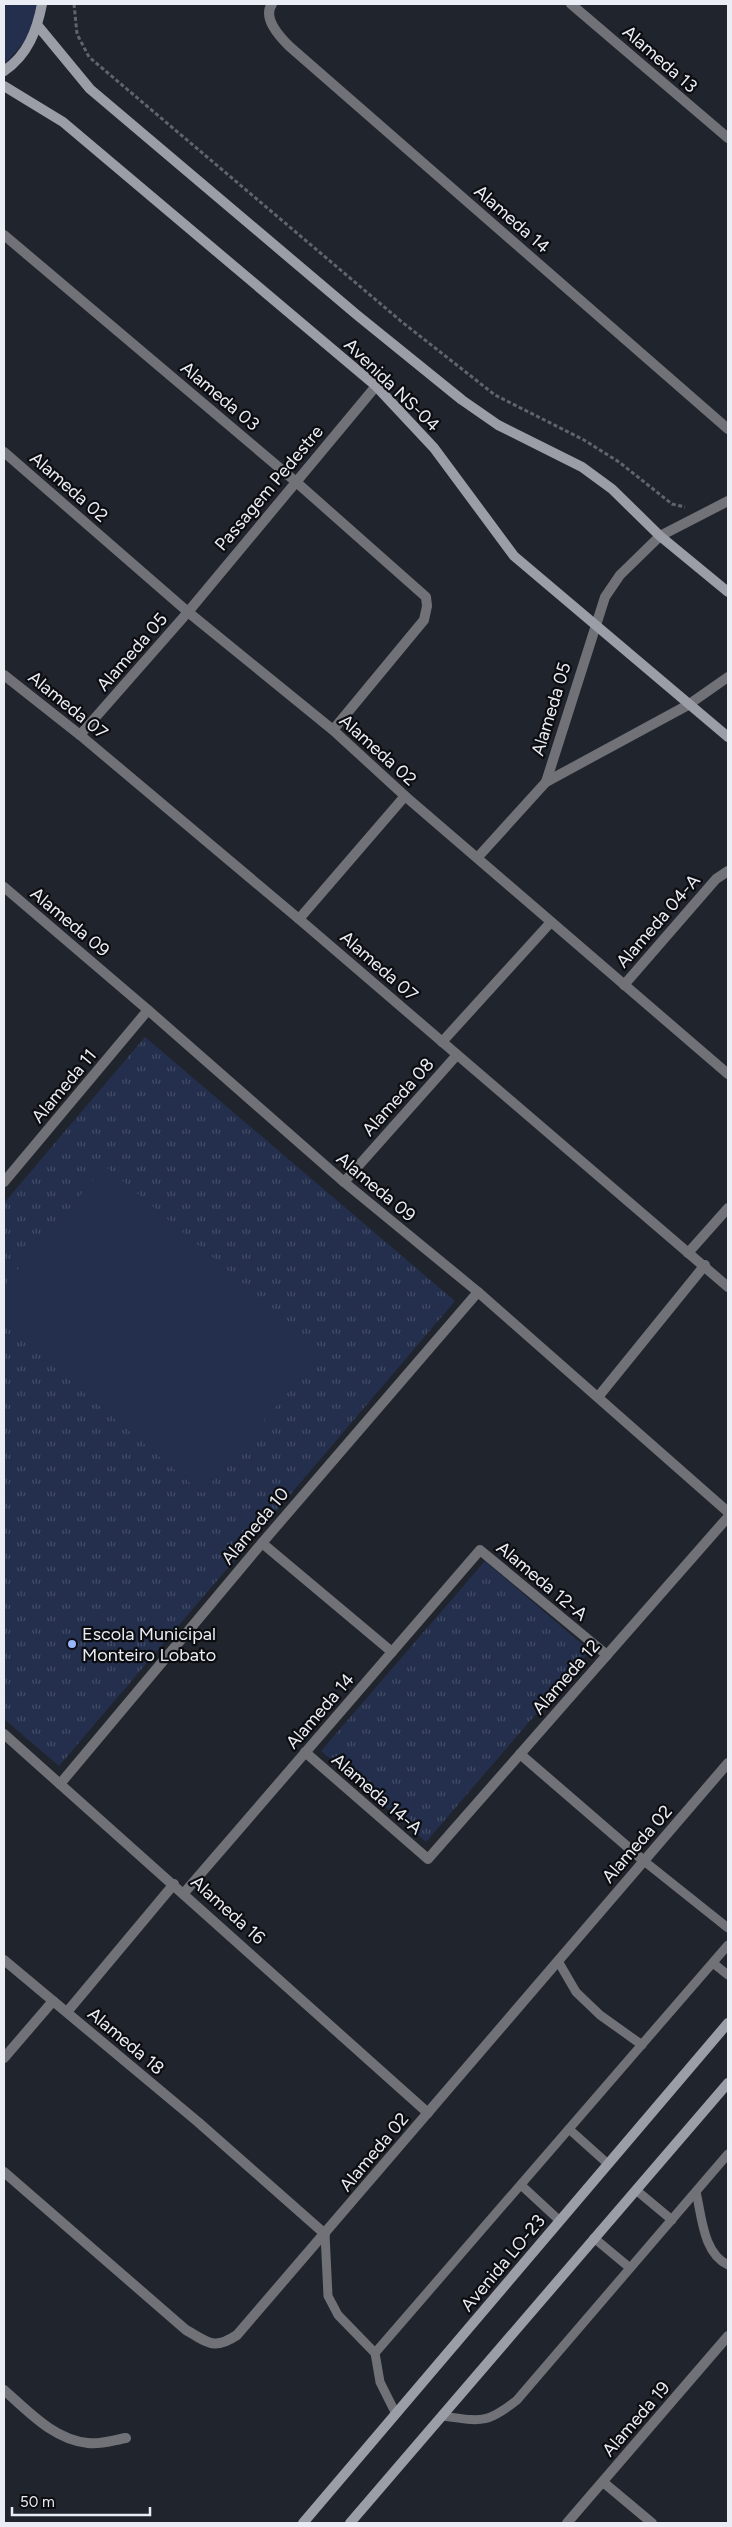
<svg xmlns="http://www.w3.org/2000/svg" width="732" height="2527" font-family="Figtree,sans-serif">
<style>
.grass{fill:url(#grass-tufts)}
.garden{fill:#242f4d}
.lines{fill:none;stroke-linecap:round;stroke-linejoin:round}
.path{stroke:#60646c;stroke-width:3;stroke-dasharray:4 2.5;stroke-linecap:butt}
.lane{stroke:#707277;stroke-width:9}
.street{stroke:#707277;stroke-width:10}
.secondary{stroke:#9b9ea7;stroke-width:10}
.poi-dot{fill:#98b5fd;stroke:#0b0d11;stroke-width:2}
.labels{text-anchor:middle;stroke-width:4.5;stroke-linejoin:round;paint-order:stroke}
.street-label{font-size:18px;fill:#eaedf3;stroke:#0b0d11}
.poi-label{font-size:18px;fill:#eaedf3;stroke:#0b0d11;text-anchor:start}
</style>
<defs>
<pattern id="grass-tufts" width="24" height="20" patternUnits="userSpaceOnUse" patternTransform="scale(1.25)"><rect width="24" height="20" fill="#242f4d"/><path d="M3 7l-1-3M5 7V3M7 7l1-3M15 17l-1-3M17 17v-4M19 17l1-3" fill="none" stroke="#444d67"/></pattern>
</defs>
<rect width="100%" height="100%" fill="#20242d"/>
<g class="grass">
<path d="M145 1037 455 1301 59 1766 4 1719V1203Z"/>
<path d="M485 1561 590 1651 426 1842 321 1751Z"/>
</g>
<g class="garden">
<path d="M4 4H39L38 26 4 65Z"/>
<path d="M105 1166 323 1351 202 1493 4 1324V1286Z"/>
</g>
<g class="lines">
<path class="path" d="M74 4 77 34 89 57 402 322 495 395 584 440 619 462 672 504 685 507"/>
<g class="lane">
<path d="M644 1861 728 1928"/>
<path d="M558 1961 576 1992 600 2015 642 2045"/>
<path d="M713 1963 728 1975"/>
<path d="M569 2129 608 2164"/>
<path d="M521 2185 560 2221"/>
<path d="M636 2190 672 2220"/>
<path d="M696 2192C702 2217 703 2253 728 2265"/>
<path d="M325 2234 328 2296 338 2315 375 2353"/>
<path d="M594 2238 630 2268"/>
<path d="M396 2414 380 2382 375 2353 728 1945"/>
<path d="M442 2416C480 2421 486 2425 517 2400L728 2154"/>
</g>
<g class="street">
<path d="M272 4C262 18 280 37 289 46L728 429"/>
<path d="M571 4 728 138"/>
<path d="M4 235 295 481 426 597 427 606 424 620 333 730"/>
<path d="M4 452 188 612 333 730 405 796 728 1074"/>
<path d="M4 675 80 735 299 919 728 1287"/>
<path d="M80 735 188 612 376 386"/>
<path d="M546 782 605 597 620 575 660 536 728 501"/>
<path d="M478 857 546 782 688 705 728 677"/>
<path d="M4 887 148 1010 344 1182 478 1292 728 1512"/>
<path d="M299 919 405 796"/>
<path d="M624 985 716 879 728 871"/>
<path d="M442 1042 551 922"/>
<path d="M4 1182 148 1010"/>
<path d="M344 1182 456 1056"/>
<path d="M688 1253 728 1208"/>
<path d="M598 1397 705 1265"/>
<path d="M262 1543 392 1652"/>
<path d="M4 1734 428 2113"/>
<path d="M305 1752 428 1859 728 1517"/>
<path d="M520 1754 644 1861"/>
<path d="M60 1784 262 1543 478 1292"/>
<path d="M184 1893 480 1550 607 1655"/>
<path d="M4 1960 198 2122 325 2234"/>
<path d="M67 2012 174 1884"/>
<path d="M4 2058 53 2001"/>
<path d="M4 2172 186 2330C208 2342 213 2351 237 2335L728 1763"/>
<path d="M4 2390C28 2411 54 2440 88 2443 100 2445 114 2440 126 2438"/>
<path d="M603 2482 652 2523"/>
<path d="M567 2523 728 2336"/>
</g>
<g class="secondary">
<path d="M38 26 90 89 357 315 462 400 498 425 582 467 612 489 660 536 728 592"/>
<path d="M4 71C28 55 37 30 42 4"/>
<path d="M4 86 63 122 376 386 434 448 514 556 728 737"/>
<path d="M303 2523 728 2023"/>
<path d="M350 2523 728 2083"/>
</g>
</g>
<circle class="poi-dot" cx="72" cy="1644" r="5"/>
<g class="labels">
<g class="street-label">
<text transform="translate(660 59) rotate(41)" y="6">Alameda 13</text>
<text transform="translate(512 219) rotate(41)" y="6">Alameda 14</text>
<text transform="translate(392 385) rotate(44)" y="6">Avenida NS-04</text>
<text transform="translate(220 396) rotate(40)" y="6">Alameda 03</text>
<text transform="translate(69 487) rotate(41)" y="6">Alameda 02</text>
<text transform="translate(269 488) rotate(-50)" y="6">Passagem Pedestre</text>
<text transform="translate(132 652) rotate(-49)" y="6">Alameda 05</text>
<text transform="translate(68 705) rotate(39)" y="6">Alameda 07</text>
<text transform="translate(551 709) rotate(-73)" y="6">Alameda 05</text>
<text transform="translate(378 750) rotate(42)" y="6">Alameda 02</text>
<text transform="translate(658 921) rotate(-49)" y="6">Alameda 04-A</text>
<text transform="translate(70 922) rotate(40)" y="6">Alameda 09</text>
<text transform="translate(379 966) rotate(41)" y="6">Alameda 07</text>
<text transform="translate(64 1086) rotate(-50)" y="6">Alameda 11</text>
<text transform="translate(398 1097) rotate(-48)" y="6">Alameda 08</text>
<text transform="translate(376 1187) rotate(40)" y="6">Alameda 09</text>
<text transform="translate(255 1526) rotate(-50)" y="6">Alameda 10</text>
<text transform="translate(542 1581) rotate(40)" y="6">Alameda 12-A</text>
<text transform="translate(566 1677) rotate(-49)" y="6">Alameda 12</text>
<text transform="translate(320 1711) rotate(-49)" y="6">Alameda 14</text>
<text transform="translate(377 1794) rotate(41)" y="6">Alameda 14-A</text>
<text transform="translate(637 1844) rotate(-49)" y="6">Alameda 02</text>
<text transform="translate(228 1910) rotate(42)" y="6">Alameda 16</text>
<text transform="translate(126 2041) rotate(40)" y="6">Alameda 18</text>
<text transform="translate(374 2152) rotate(-50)" y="6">Alameda 02</text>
<text transform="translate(503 2263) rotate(-50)" y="6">Avenida LO-23</text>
<text transform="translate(636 2419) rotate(-49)" y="6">Alameda 19</text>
</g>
<g class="poi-label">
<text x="82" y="1640">Escola Municipal<tspan x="82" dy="21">Monteiro Lobato</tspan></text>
</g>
</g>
<rect width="732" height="2527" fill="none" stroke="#eaedf3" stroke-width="10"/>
<path d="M12 2507v8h138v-8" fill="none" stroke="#eaedf3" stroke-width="2.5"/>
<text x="20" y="2507" font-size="15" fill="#eaedf3" stroke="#0b0d11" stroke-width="4" paint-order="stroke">50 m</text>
</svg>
